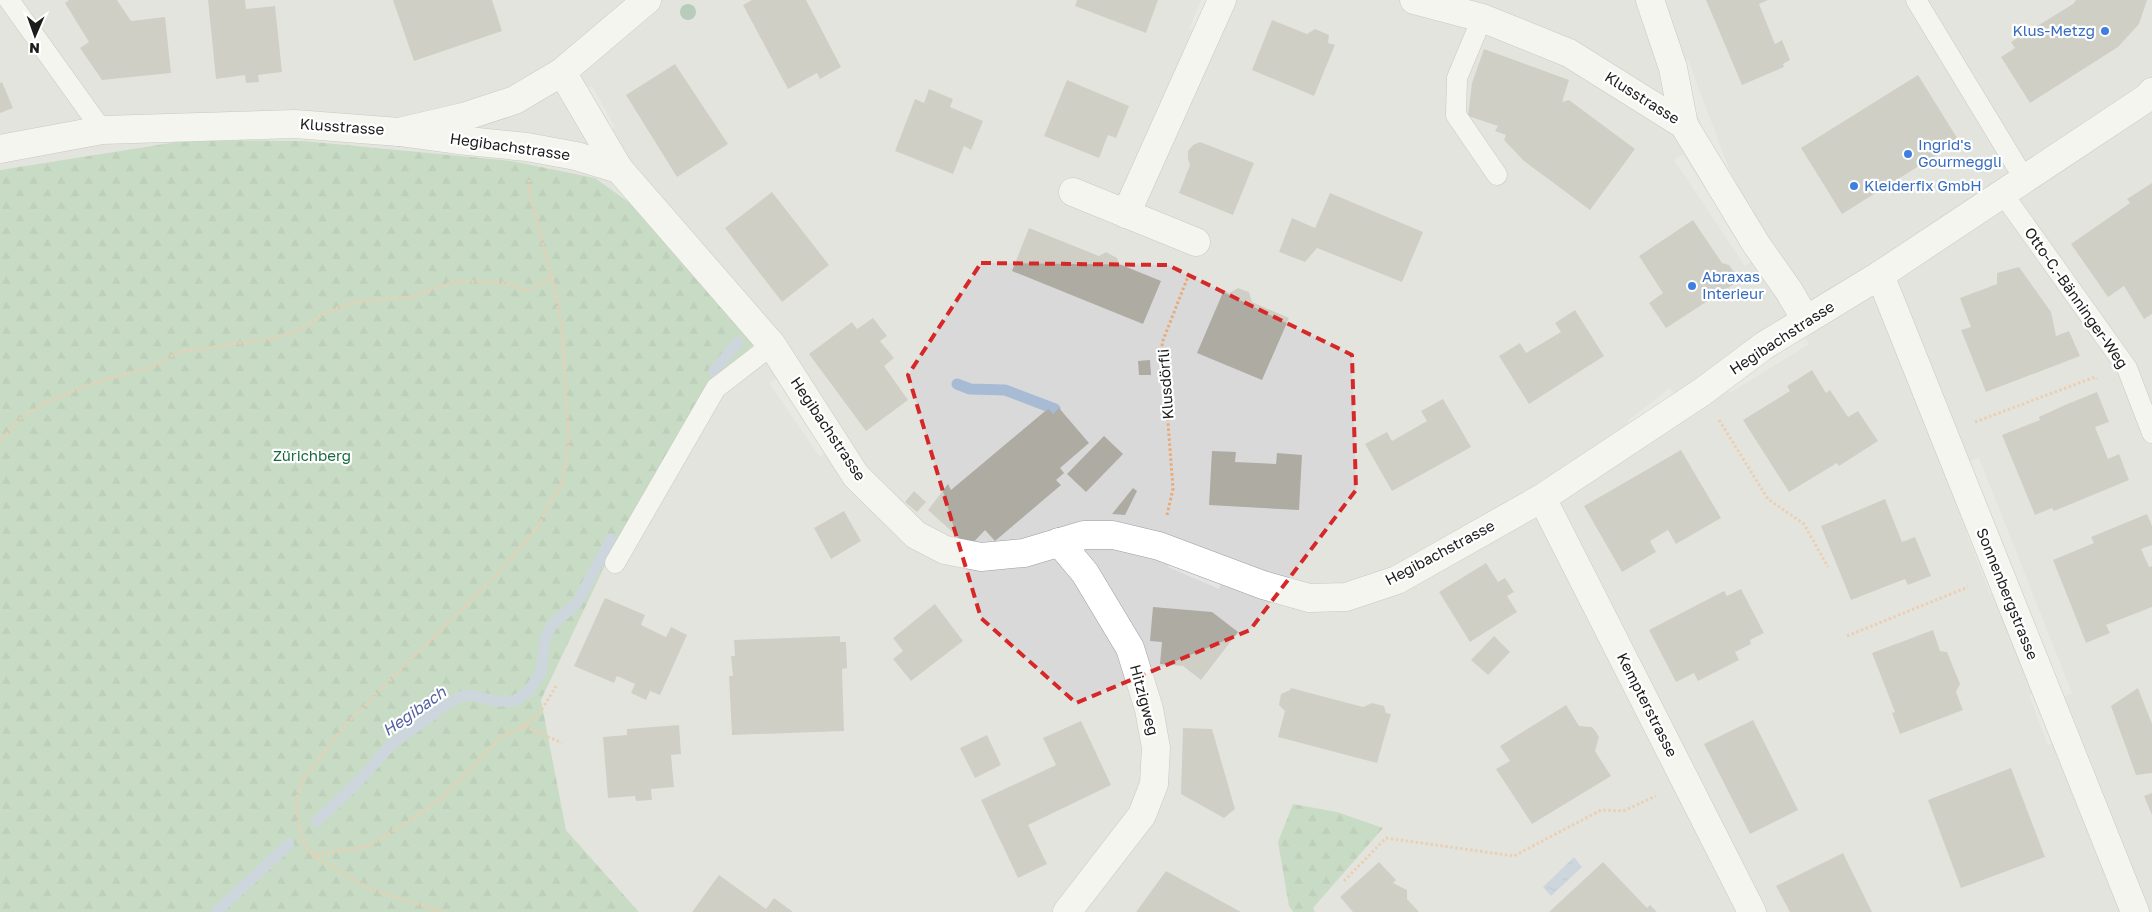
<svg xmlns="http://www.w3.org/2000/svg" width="2152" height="912" font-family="'Golos Text',sans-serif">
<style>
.residential{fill:#dad9d9}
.forest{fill:url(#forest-firs)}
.parking{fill:#e4e4e4}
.water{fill:url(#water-ripples)}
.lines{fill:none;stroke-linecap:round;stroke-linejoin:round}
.stream{stroke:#a8bbd5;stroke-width:11}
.building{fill:#aeaba2}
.service-casing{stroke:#9d9d9d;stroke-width:21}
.minor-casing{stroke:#9d9d9d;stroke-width:29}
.path{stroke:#e8ab78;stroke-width:3;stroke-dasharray:2.5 2.5;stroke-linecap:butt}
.service{stroke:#fff;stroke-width:20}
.minor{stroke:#fff;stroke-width:28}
.tree{fill:#77a588}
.marked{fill:none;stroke:#d62828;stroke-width:4;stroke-dasharray:10 6;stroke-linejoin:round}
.shop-dot{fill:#3f7fe0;stroke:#fff;stroke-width:2}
.labels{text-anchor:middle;stroke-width:4.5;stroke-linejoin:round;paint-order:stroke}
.shop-label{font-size:15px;fill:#366cbe;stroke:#fff;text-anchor:start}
.street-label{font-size:15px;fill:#1c1c1c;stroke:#fff}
.park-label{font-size:15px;fill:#186b3d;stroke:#fff}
.water-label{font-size:16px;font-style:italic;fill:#55609f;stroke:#fff}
</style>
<defs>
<pattern id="forest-firs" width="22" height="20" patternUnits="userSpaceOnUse" patternTransform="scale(1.25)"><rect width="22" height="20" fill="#9cc69f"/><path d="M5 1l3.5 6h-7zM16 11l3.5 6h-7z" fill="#86aa88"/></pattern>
<pattern id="water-ripples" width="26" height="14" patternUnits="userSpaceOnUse" patternTransform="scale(1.25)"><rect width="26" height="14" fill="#a8bbd5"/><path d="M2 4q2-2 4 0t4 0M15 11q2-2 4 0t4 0" fill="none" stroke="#90a0b6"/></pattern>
</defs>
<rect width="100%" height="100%" fill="#ecece3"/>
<path class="residential" d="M0 0H2152V912H639L566 830 541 700 611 553 595 178 512 161 304 141 189 140 0 170Z"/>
<g class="forest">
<path d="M189 140 304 141 512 161 595 178 645 214 755 344 710 384 611 553 541 700 566 830 639 912H0V170Z"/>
<path d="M1293 804 1337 812 1383 828 1313 908 1315 912H1293L1289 906 1278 842Z"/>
</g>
<g class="parking">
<path d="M1201 0H1213L1199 33 1189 29Z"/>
<path d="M1688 60 1733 179 1723 183 1678 64Z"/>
<path d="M592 86 615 127 605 133 583 91Z"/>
<path d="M1683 154 1753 261 1745 266 1674 160Z"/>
<path d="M1802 334 1809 344 1730 393 1724 384Z"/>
<path d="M782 375 832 449 820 457 769 383Z"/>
<path d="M1670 388 1677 397 1634 430 1627 421Z"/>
<path d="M1979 458 2072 693 2061 698 1968 462Z"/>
<path d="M1975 528 1999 590 1990 594 1966 532Z"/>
<path d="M1172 559 1222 581 1219 589 1168 567Z"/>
<path d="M2038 691 2058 741 2048 745 2029 695Z"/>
</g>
<path class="water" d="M1574 857 1582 867 1551 896 1543 887Z"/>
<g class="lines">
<g class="stream">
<path d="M714 371 738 342"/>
<path d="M957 384 970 389 1005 390 1055 409"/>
<path d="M317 821 355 785 391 745 447 704 460 697 471 695 496 701H514L527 693 541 673 545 639 552 625 577 603 611 539"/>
<path d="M216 912 289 844"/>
</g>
</g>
<g class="building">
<path d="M69 0H117L131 21 165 17 171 73 102 80 80 48 89 42 65 3Z"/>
<path d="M208 0H245L246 9 275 6 282 72 258 75 259 82 246 83 245 75 216 79Z"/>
<path d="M393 0H492L502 31 414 61Z"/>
<path d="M752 0H806L841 67 820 79 817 73 788 89 743 5Z"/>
<path d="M1077 0H1158L1146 33 1075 6Z"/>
<path d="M1706 0H1768L1759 4 1775 44 1782 40 1790 60 1783 64 1784 67 1742 85Z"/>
<path d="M2076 0H2147L2139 24 2118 47 2030 103 2001 57 2015 48 2011 42 2073 4Z"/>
<path d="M1272 20 1307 34 1315 29 1329 35 1328 43 1335 45 1314 96 1252 70Z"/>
<path d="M1484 49 1569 80 1562 102 1569 100 1635 149 1590 210 1524 161 1504 140 1506 135 1495 131 1498 126 1468 116 1472 83Z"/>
<path d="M675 64 728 144 677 177 626 95Z"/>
<path d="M1918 75 1959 141 1842 214 1801 148Z"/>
<path d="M1067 80 1129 106 1116 138 1108 135 1099 158 1044 136Z"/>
<path d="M2 82 13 108 0 113V83Z"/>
<path d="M929 89 953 99 950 107 983 121 971 150 964 146 953 174 895 151 915 99 924 103Z"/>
<path d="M1200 142 1254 163 1233 215 1179 193 1190 165 1188 159V151L1193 145Z"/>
<path d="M2152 183V314L2144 319 2124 286 2108 297 2071 244 2130 203 2127 199Z"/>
<path d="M772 192 829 265 782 302 725 228Z"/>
<path d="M1330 193 1423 232 1402 282 1317 248 1305 262 1279 252 1292 218 1315 228Z"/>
<path d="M1693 220 1722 263 1729 265 1736 275 1734 284 1666 328 1649 303 1663 293 1639 256Z"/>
<path d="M1029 228 1099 256 1106 252 1117 258 1119 264 1161 281 1143 324 1012 271Z"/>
<path d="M2019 267 2051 312 2056 336 2069 331 2080 356 1986 392 1961 330 1971 327 1960 298 1997 284V273Z"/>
<path d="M1238 288 1249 292 1252 302 1289 318 1262 380 1197 353 1224 290 1229 293Z"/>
<path d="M1575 310 1604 356 1529 404 1499 356 1520 343 1526 353 1561 332 1555 323Z"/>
<path d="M873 318 887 336 880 341 894 358 884 366 908 400 866 431 809 354 852 322 857 329Z"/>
<path d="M1150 360 1151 375H1139L1138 361Z"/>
<path d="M1812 370 1826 393 1830 390 1848 417 1858 411 1878 441 1839 466 1837 463 1789 492 1743 420 1790 391 1787 386Z"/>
<path d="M2097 392 2109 422 2095 427 2108 459 2119 454 2129 480 2054 511 2052 508 2035 515 2002 435 2040 420 2039 417 2065 405Z"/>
<path d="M1443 399 1471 447 1392 491 1365 444 1387 432 1392 441 1427 421 1421 411Z"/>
<path d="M1059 408 1089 443 1060 468 1064 473 1056 480 1061 485 995 541 985 530 969 547 928 510 948 484 951 490 1044 412 1049 409 1053 414Z"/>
<path d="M1104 436 1123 454 1086 492 1067 474Z"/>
<path d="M1681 450 1721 518 1676 544 1668 530 1650 541 1656 552 1622 572 1584 506Z"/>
<path d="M1212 451 1236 452 1235 462 1257 463 1276 464 1277 453 1302 455 1299 510 1209 505Z"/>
<path d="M1133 488 1137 491 1125 515 1112 514Z"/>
<path d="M914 491 926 502 917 512 905 502Z"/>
<path d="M1885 499 1902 542 1915 537 1931 576 1908 585 1905 579 1851 600 1821 526Z"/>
<path d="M844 511 861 541 831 559 814 528Z"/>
<path d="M2147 514 2152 526V545L2141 549 2149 567 2152 566V607L2106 625 2110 633 2086 643 2053 560 2094 543 2091 537Z"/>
<path d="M1486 563 1498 582 1505 578 1514 592 1507 596 1517 612 1470 642 1439 592Z"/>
<path d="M1741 589 1764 633 1750 640 1751 644 1735 652 1739 660 1698 681 1694 673 1676 682 1649 630 1724 591 1727 596Z"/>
<path d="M605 598 645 615 641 625 666 637 671 627 687 635 660 695 650 691 646 700 631 693 635 684 617 676 614 683 574 666Z"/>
<path d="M935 604 963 641 911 681 893 659 903 651 893 638Z"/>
<path d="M1153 607 1212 612 1238 632 1201 680 1183 666 1160 664 1162 642 1150 641Z"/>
<path d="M1933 630 1940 651 1947 652 1960 684 1956 692 1963 710 1900 734 1892 713 1895 712 1872 653Z"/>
<path d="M840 636V642H846L847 668 842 669 844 731 732 735 729 676H733L731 656H735L734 640Z"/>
<path d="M1494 636 1510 652 1488 675 1471 660Z"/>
<path d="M1291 688 1363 707 1372 703 1384 706 1386 713 1391 714 1377 763 1278 737 1285 711 1279 705 1281 694 1290 690Z"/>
<path d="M2138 688 2152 724V773L2136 775 2111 706Z"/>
<path d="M1566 705 1579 726 1592 727 1596 732 1599 737 1595 751 1611 776 1532 824 1496 769 1510 761 1500 746Z"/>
<path d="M1753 720 1798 810 1750 834 1704 744Z"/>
<path d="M1081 721 1111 785 1028 825 1047 864 1018 878 981 800 1056 765 1043 738Z"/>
<path d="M679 725 681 754 671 755 674 787 651 789 652 800 636 801 635 796 608 798 603 737 627 735V729Z"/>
<path d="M1183 728 1212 729 1235 809 1224 818 1181 794Z"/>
<path d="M987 735 1001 765 975 778 960 748Z"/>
<path d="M2011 768 2045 857 1961 888 1928 800Z"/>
<path d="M2152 793V815L2144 796Z"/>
<path d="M1843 853 1872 912H1790L1776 886Z"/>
<path d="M1379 862 1396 880 1393 883 1407 890V899L1419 912H1353L1340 897Z"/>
<path d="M1603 862 1647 908 1650 905 1657 912H1549Z"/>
<path d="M1166 871 1241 912H1136Z"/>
<path d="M719 875 766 909 774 898 793 912H692Z"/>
</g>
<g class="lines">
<g class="service-casing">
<g id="service">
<path d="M9 0 102 130"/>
<path d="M1916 0 2025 180"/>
<path d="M1482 18 1457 78 1456 115 1497 175"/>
<path d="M2003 194 2127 368 2152 433"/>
<path d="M615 563 716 388 772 345"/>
</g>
</g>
<g class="minor-casing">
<g id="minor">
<path d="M1414 0 1482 18 1569 53 1684 125 1756 244 1789 291 1806 320"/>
<path d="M1650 0 1673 68 1684 125"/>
<path d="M562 72 619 169"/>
<path d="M399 132 458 140 527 147 576 156 619 169 772 345 856 476 916 535 945 550 981 557 1024 553 1084 535H1113L1159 546 1263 585 1309 598 1346 597 1397 580 1542 498 1702 392 1765 345 1880 275 2148 97 2152 92"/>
<path d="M0 149 102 130 295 124 399 132 463 117 515 100 562 72 647 0"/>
<path d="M1073 192 1196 242"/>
<path d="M1126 214 1222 0"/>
<path d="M1880 275 2135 912"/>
<path d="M1542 498 1752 912"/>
<path d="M1059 542 1085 573 1130 648 1149 709 1156 748 1154 784 1142 815 1067 912"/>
</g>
</g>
<g class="path">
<path d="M1719 420 1768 499 1804 524 1828 567"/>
<path d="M1975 422 2095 377 2097 379"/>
<path d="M0 442 18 420 39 406 87 385 155 366 178 352 275 338 304 328 328 311 360 301 412 297 455 281 505 283 525 290 532 289 552 277"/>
<path d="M1167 515 1173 489 1162 343 1189 274"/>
<path d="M1847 636 1968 587"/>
<path d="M520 729 526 727 562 743"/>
<path d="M312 855 369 846 426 810 445 795 502 736 517 730 533 719 543 708 556 686"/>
<path d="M1344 881 1386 838 1514 856 1601 810 1623 811 1656 796"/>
<path d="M443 912 370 889 312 855 304 843 299 826 296 800 304 778 346 724 494 577 534 532 562 483 569 444 562 326 552 277 529 192V180"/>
</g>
<use href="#service" class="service"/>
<use href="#minor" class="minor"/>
</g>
<circle class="tree" cx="688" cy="12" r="8"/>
<path d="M0 0H2152V912H0ZM981 263 1168 265 1352 355 1356 490 1250 630 1076 703 981 618 908 375Z" fill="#ecece3" fill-opacity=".55" fill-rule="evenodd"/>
<path class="marked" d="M981 263 1168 265 1352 355 1356 490 1250 630 1076 703 981 618 908 375Z"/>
<g class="shop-dot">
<circle cx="2105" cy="31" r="5"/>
<circle cx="1908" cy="154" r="5"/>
<circle cx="1854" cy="186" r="5"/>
<circle cx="1692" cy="286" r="5"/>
</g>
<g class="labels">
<g class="shop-label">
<text x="2095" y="36" text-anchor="end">Klus-Metzg</text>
<text x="1918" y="150">Ingrid's<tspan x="1918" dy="17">Gourmeggli</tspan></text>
<text x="1864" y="191">Kleiderfix GmbH</text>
<text x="1702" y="282">Abraxas<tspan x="1702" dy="17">Interieur</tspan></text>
</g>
<g class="street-label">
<text transform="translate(1642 98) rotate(32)" y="5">Klusstrasse</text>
<text transform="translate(342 127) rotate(4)" y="5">Klusstrasse</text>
<text transform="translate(510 147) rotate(8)" y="5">Hegibachstrasse</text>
<text transform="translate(2076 298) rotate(55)" y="5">Otto-C.-Bänninger-Weg</text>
<text transform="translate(1782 338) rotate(-33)" y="5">Hegibachstrasse</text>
<text transform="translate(1166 384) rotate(-94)" y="5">Klusdörfli</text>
<text transform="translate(828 429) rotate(56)" y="5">Hegibachstrasse</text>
<text transform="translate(1440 553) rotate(-28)" y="5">Hegibachstrasse</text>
<text transform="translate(2007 594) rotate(68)" y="5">Sonnenbergstrasse</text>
<text transform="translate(1144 700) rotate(75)" y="5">Hitzigweg</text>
<text transform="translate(1647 705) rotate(63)" y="5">Kempterstrasse</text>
</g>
<g class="park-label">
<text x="312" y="461">Zürichberg</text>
</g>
<g class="water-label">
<text transform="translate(414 711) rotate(-35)" y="6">Hegibach</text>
</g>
</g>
<g transform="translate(35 35) rotate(182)" stroke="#ffffff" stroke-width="4" paint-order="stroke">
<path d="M0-4L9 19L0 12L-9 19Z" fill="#1c1c1c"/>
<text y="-8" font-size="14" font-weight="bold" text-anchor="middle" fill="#1c1c1c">N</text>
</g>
</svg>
